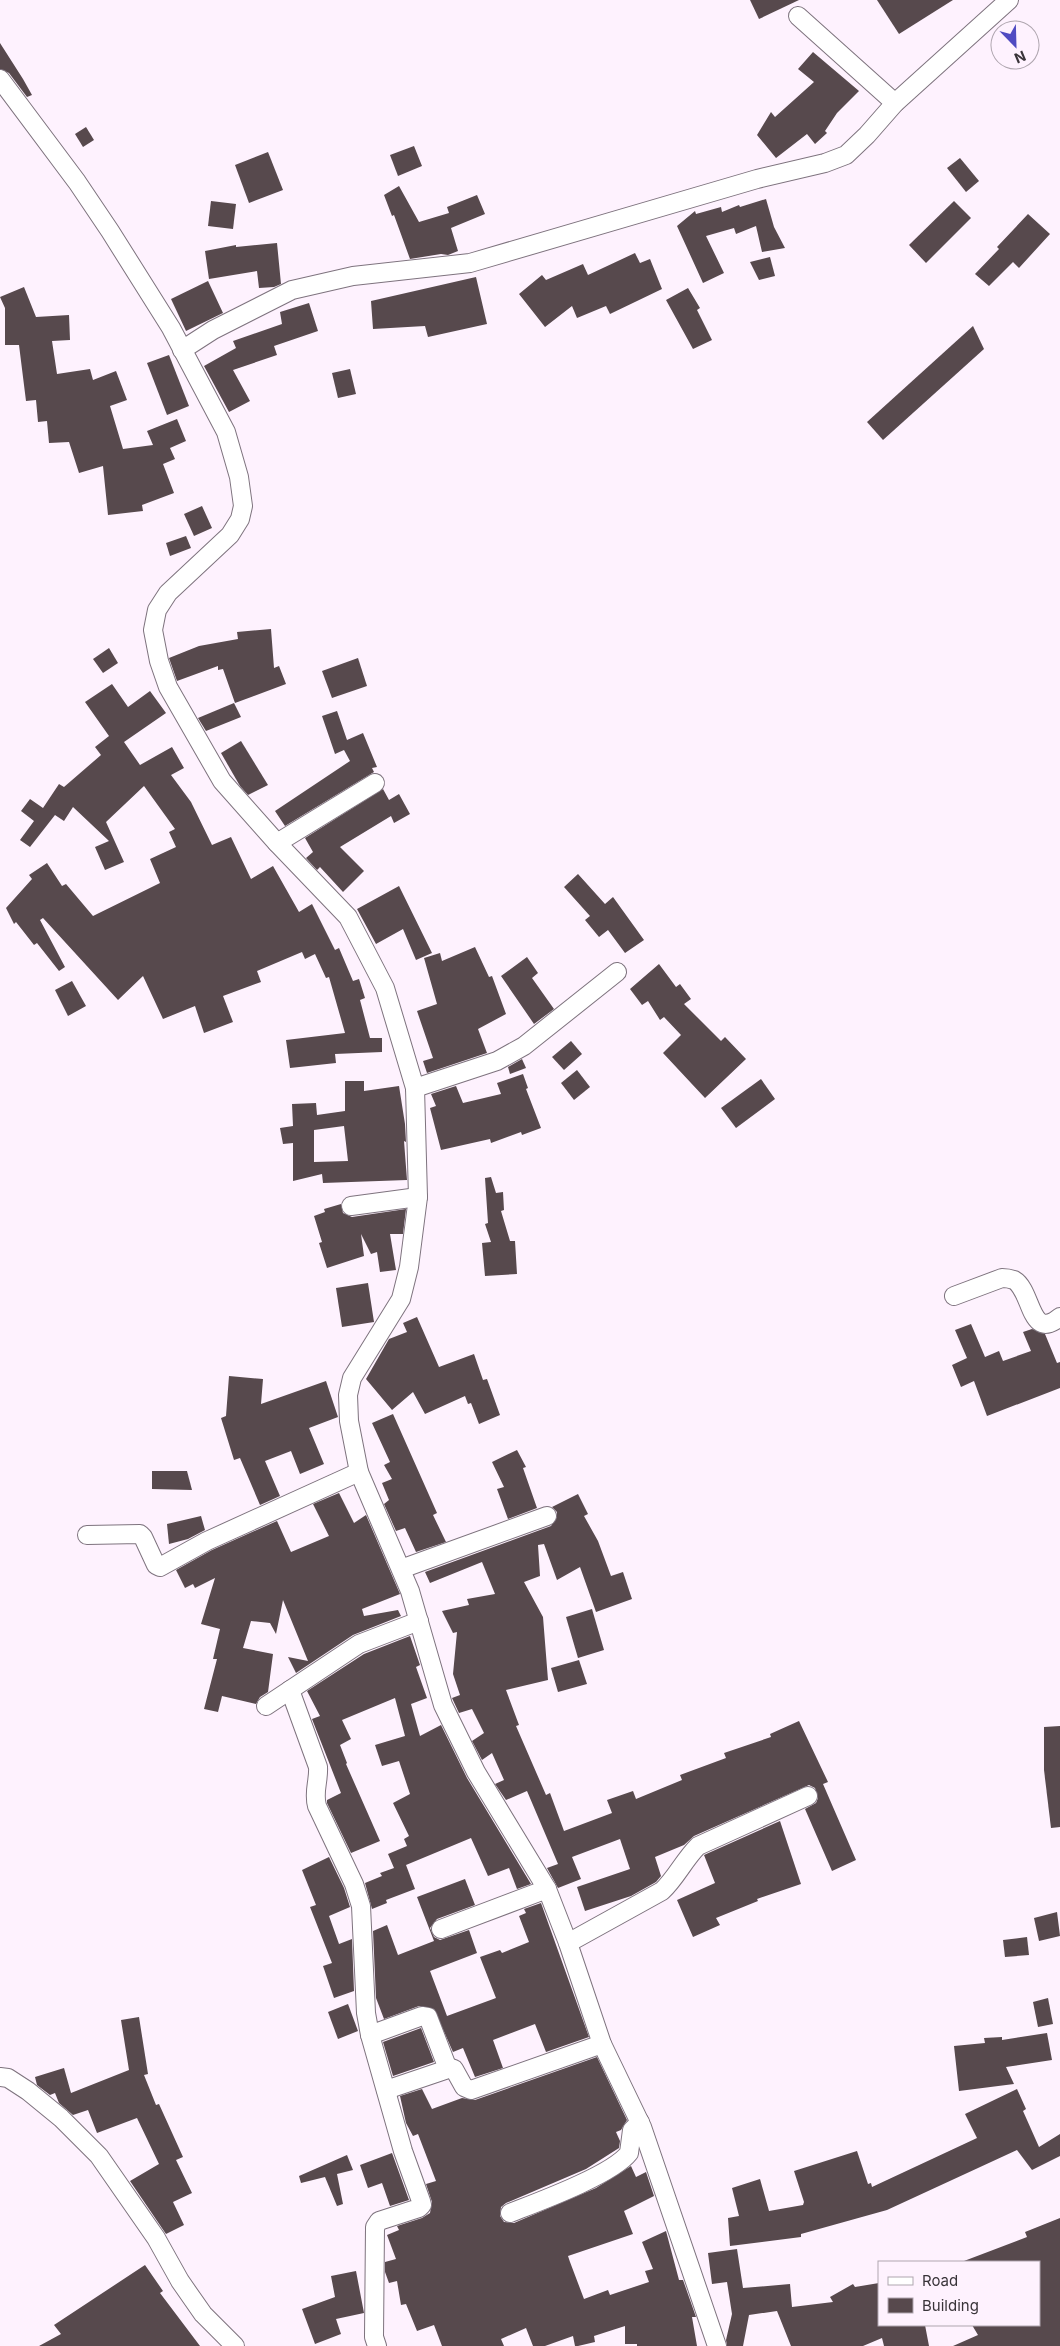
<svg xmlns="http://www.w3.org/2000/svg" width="1060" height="2346" font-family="Inter,sans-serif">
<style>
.building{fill:#57494d;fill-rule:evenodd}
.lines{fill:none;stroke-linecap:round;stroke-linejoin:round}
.minor-casing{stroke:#7e737e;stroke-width:20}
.minor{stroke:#fff;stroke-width:18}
</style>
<rect width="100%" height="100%" fill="#fef2fe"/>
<g class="building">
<path d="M750 0H799L759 19Z"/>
<path d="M877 0H953L899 34Z"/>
<path d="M0 43 23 79 32 95 27 97 9 73 0 69Z"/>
<path d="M813 52 859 91 837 113 825 131 827 133 815 144 807 134 776 158 757 135 771 112 775 117 814 82 798 69Z"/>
<path d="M86 127 94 140 83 147 75 134Z"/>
<path d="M414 146 422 166 398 176 390 155Z"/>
<path d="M268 152 283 190 249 203 235 165Z"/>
<path d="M960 158 979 181 966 192 947 168Z"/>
<path d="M399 186 419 222 449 213 447 207 477 195 485 214 451 228 458 251 448 255 441 254 410 259 394 215 392 216 384 195Z"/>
<path d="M766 199 774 227 785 248 762 252 756 226 736 234 734 228 706 236 724 273 703 283 677 226 695 211 696 214 721 207 722 212 739 205 740 207Z"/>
<path d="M211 201 236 204 233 229 208 226Z"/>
<path d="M954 201 971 218 926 263 909 245Z"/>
<path d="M1028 214 1050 234 1019 268 1013 262 989 286 975 274 999 249 997 247Z"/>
<path d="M277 243 281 284 274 287 259 288 257 271 209 279 205 251 236 245V247Z"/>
<path d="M635 253 640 263 650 259 662 289 610 314 606 306 577 318 572 306 545 327 519 294 542 275 546 280 583 264 588 275Z"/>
<path d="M770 257 775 276 759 280 750 262Z"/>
<path d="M476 277 487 324 428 337 425 326 373 329 371 301Z"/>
<path d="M208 281 223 313 186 331 171 299Z"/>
<path d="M24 287 36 317 69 315 70 340 52 341 57 374 90 369 93 380 116 371 127 400 110 406 123 449 153 445 147 431 177 419 186 441 170 448 175 459 163 464 174 493 142 505 143 511 108 515 103 466 79 473 69 442 49 443 47 421 38 422 36 400 26 401 19 345H5V308L0 297Z"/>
<path d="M688 288 700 308 697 310 712 340 693 349 666 300Z"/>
<path d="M309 303 318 331 274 346 277 355 233 370 250 401 229 412 204 366 236 348 233 341 282 324 280 312Z"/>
<path d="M973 326 984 349 883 440 867 422Z"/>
<path d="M169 355 189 406 167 415 147 363Z"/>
<path d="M350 369 356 394 338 398 332 373Z"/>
<path d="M202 506 212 528 194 536 184 514Z"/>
<path d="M186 536 191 548 170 556 166 543Z"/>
<path d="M271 629 274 668 279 666 286 684 235 703 223 669 218 670V666L177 681 169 658 199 646 238 639 237 632Z"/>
<path d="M109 648 118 663 103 673 93 659Z"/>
<path d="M358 658 367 686 332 698 322 671Z"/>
<path d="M112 684 128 707 150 691 166 713 124 742 140 765 172 747 184 768 171 775 191 802 212 845 231 837 251 879 273 866 299 912 312 904 335 950 339 948 353 981 359 979 365 998 360 1000 370 1038H382V1052L335 1054 336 1063 290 1068 286 1040 345 1033 329 977 326 978 315 954 305 959 302 952 257 971 261 982 223 996 233 1022 204 1033 195 1006 163 1019 143 976 118 1000 43 918 40 920 65 967 59 971 37 943 34 945 16 922 14 924 6 908 32 879 29 875 47 863 62 886 66 884 93 916 160 883 150 859 176 847 169 832 175 829 144 786 106 822 124 862 105 870 95 847 109 841 73 807 64 821 55 815 30 847 20 840 34 821 21 811 30 799 43 808 59 784 64 787 101 755 95 747 109 736 85 702Z"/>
<path d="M234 703 241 717 206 731 198 718Z"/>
<path d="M337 711 347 740 363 733 377 767 372 768 374 772 285 826 275 811 350 761 344 750 335 754 322 716Z"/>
<path d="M241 741 268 785 248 795 240 786 221 753Z"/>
<path d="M383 789 389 800 399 794 410 814 394 823 391 816 340 847 364 871 343 892 320 867 317 870 306 858 313 852 305 838Z"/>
<path d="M578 874 605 904 613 897 644 940 625 953 608 930 599 937 585 920 590 916 564 887Z"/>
<path d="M399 886 432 953 416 960 403 929 376 944 357 909Z"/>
<path d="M475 947 489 977 492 976 506 1014 478 1029 487 1053 427 1073 423 1061 433 1058 417 1011 437 1004 424 958 440 953 442 961Z"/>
<path d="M527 957 538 973 532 978 554 1009 534 1024 501 976Z"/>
<path d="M659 964 676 987 680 984 691 999 684 1004 721 1041 725 1037 746 1059 705 1098 663 1053 681 1035 664 1017 660 1020 648 1001 642 1005 630 989Z"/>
<path d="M72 981 86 1006 68 1016 55 990Z"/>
<path d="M571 1041 582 1054 564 1070 552 1057Z"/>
<path d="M522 1059 526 1068 510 1074 508 1067Z"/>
<path d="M577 1070 590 1087 574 1100 561 1083Z"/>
<path d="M523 1074 528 1088 526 1089 541 1128 522 1135 521 1132 491 1143 490 1139 441 1150 430 1108 436 1106 431 1094 456 1086 463 1103 501 1094 497 1083Z"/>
<path d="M761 1079 775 1099 736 1128 721 1108Z"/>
<path d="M345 1081H364V1091L399 1086 405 1124 406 1142 404 1141 407 1180 323 1183 322 1174 293 1181V1143L283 1144 280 1128 293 1126 292 1104 316 1103 317 1115 345 1111ZM344 1126 348 1161 314 1162V1130Z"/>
<path d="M491 1177 496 1193 503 1192 504 1210 501 1211 510 1241H515L517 1274 485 1276 482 1243 491 1242 485 1224 488 1223 485 1178Z"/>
<path d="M341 1204 343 1213 352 1217 406 1209 403 1234H390L396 1270 380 1272 377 1252 371 1254 361 1234 364 1256 327 1268 319 1243 322 1242 314 1216 325 1212 324 1209Z"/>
<path d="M368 1283 374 1322 342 1327 336 1288Z"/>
<path d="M417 1317 439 1367 474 1354 483 1380 487 1379 500 1415 479 1424 471 1403 468 1404 465 1396 425 1414 413 1392 392 1410 366 1379 389 1339 407 1332 403 1323Z"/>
<path d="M971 1324 985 1357 999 1351 1003 1361 1031 1351 1023 1332 1032 1329 1045 1334 1057 1363 1060 1362V1388L987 1416 974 1381 961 1387 952 1365 967 1358 955 1330Z"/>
<path d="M229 1376 263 1379 261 1404 326 1381 338 1417 309 1428 324 1464 300 1474 291 1451 265 1461 280 1496 260 1505 240 1458 234 1460 221 1418 226 1416Z"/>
<path d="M393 1414 437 1513 433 1515 446 1542 416 1552 405 1528 396 1531 384 1504 389 1500 382 1483 392 1479 384 1465 390 1462 372 1423Z"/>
<path d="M517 1450 526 1467 523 1468 537 1508 508 1519 497 1489 504 1487 492 1462Z"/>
<path d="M152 1471H187L192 1490 152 1489Z"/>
<path d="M339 1493 354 1523 366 1515 400 1594 362 1609 364 1616 398 1610 401 1616 353 1635 296 1673 288 1657 308 1661 283 1600 276 1634 270 1623 251 1621 243 1648 273 1654 268 1692 260 1697 256 1704 222 1696 218 1712 204 1709 217 1659H213L220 1629 201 1624 215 1578 195 1588 193 1584 185 1588 176 1570 212 1550 277 1521 291 1552 329 1536 313 1504Z"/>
<path d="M578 1494 588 1514 584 1516 598 1541 611 1576 623 1572 632 1599 596 1612 580 1567 557 1580 544 1544 538 1545 540 1576 524 1582 543 1617 548 1680 506 1690 519 1725 516 1726 546 1795 550 1793 564 1831 612 1813 607 1800 633 1791 636 1799 682 1780 680 1775 726 1758 724 1753 771 1737 770 1734 799 1721 828 1782 823 1784 856 1860 832 1871 805 1809 816 1803 818 1798 815 1788 809 1785 694 1836 684 1845 655 1857 661 1876 656 1882 631 1896 585 1911 577 1887 630 1869 620 1839 572 1857 581 1879 558 1888 547 1868 558 1864 527 1791 506 1800 495 1784 504 1780 492 1753 482 1760 472 1741 484 1733 472 1709 459 1713 452 1698 460 1695 453 1674 457 1632 453 1633 442 1611 469 1605 467 1599 495 1594 482 1562 430 1583 425 1572 551 1526 557 1517V1512L552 1507Z"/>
<path d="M201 1516 205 1530 188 1539 169 1544 167 1524Z"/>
<path d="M592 1609 604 1650 578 1658 566 1617Z"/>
<path d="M410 1636 420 1665 416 1667 427 1698 411 1704 420 1736 441 1725 467 1778 531 1884 517 1889 509 1868 488 1876 471 1838 406 1865 415 1889 386 1900 387 1903 372 1909 365 1883 382 1876 380 1873 394 1868 388 1854 407 1846 404 1839 409 1836 393 1803 410 1794 399 1761 382 1766 375 1745 405 1736 395 1698 342 1720 351 1739 340 1745 347 1763 346 1764 380 1841 351 1853 327 1803V1800L341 1793 312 1719 320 1716 307 1691 364 1654Z"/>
<path d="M579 1660 587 1684 558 1692 551 1668Z"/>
<path d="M1060 1726V1827L1051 1828 1044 1770V1727Z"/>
<path d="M780 1821 801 1884 757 1899 758 1901 716 1918 720 1925 693 1937 677 1900 715 1883 704 1855Z"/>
<path d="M329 1857 344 1888 350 1907 329 1916 339 1944 352 1939 354 1991 334 1998 323 1966 332 1963 310 1907 316 1905 302 1870Z"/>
<path d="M465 1879 475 1905 437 1919 430 1928 434 1937 440 1940 469 1930 477 1953 430 1971 447 2016 496 1998 480 1957 500 1950 502 1953 529 1942 519 1916 526 1913 524 1909 541 1903 589 2037 546 2052 535 2024 493 2040 503 2068 475 2077 463 2048 453 2052 434 2009 419 2006 384 2019 376 1998 373 1931 387 1925 398 1955 434 1941 417 1897Z"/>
<path d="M1057 1912 1060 1936 1039 1941 1034 1918Z"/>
<path d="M1027 1937 1029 1955 1005 1957 1003 1940Z"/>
<path d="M1048 1998 1053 2024 1038 2027 1033 2002Z"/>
<path d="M348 2004 358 2031 338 2039 328 2012Z"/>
<path d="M139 2017 148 2074 144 2075 156 2105 159 2104 183 2157 176 2160 192 2193 173 2202 184 2225 166 2234 130 2181 159 2164 137 2118 97 2133 88 2110 73 2115 59 2103 55 2093 50 2095 37 2085 35 2077 64 2068 71 2093 129 2070 121 2020Z"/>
<path d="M421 2028 434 2062 393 2076 383 2042Z"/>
<path d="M1047 2033 1052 2060 1006 2067 1014 2084 959 2091 954 2046 985 2043 984 2038 1002 2037V2040Z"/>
<path d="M597 2057 627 2120 621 2130 616 2132 620 2141 619 2148 586 2169 506 2203 501 2207 500 2216 504 2222 514 2223 596 2188 631 2166 636 2177 646 2172 654 2196 624 2211 633 2234 568 2256 570 2262 584 2299 608 2290 610 2295 649 2282 645 2271 653 2269 642 2242 666 2231 679 2280H683L696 2317H692L697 2346H637V2344H625V2326L594 2336 595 2342 578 2346H575L573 2336 545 2346H533L526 2328 501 2339 504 2346H442L434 2325 417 2331 406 2304 401 2305 397 2281 389 2283 385 2272V2262L396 2259 387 2235 399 2230 397 2226 422 2218 430 2213 432 2202 426 2184 436 2181 418 2134 413 2136 406 2123 400 2096 422 2089 432 2109 462 2098 475 2100Z"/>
<path d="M1017 2089 1026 2109 1023 2111 1039 2147 1060 2134V2156L1032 2170 1017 2150 887 2210 801 2234V2237L730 2246 728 2218 739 2216 732 2188 760 2179 769 2211 803 2205 804 2202 794 2171 857 2151 868 2184 871 2183 872 2187 977 2138 965 2114Z"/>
<path d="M392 2153 409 2200 390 2206 382 2183 368 2188 360 2165Z"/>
<path d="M347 2155 353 2170 337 2174 343 2204 337 2206 325 2177 301 2183 299 2176Z"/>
<path d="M1060 2218V2346H953L978 2335 972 2325H1039V2262L964 2261 1027 2237 1025 2232Z"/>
<path d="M737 2249 743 2288 790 2284 792 2307 833 2302 830 2297 853 2284 855 2287 879 2283V2325H925L929 2346H884L882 2338 863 2346H791L777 2311 749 2315 743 2346H727L726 2340 732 2314 727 2282 712 2284 708 2253Z"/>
<path d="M145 2265 163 2291 160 2293 200 2346H39L61 2334 54 2325Z"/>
<path d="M356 2271 364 2313 336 2319 341 2334 315 2344 302 2309 335 2297 331 2276Z"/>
</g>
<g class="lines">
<g class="minor-casing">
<g id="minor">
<path d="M798 16 895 103"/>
<path d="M0 79 77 182 110 231 171 328 226 432 239 477 243 506 240 519 230 535 168 593 157 610 153 630 159 661 168 687 222 781 277 843 348 917 385 988 415 1088 418 1197 409 1267 401 1299 352 1378 348 1395 349 1421 359 1472 410 1591 443 1705 476 1772 547 1889 568 1943 602 2044 642 2127 717 2346"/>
<path d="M182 350 213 330 292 290 353 276 470 263 757 179 825 163 846 155 867 135 895 103 1009 0"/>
<path d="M277 843 375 783"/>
<path d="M415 1088 497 1061 524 1046 617 972"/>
<path d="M351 1206 418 1197"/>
<path d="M954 1296 1002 1278C1005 1278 1011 1279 1014 1280 1033 1291 1029 1342 1060 1317"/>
<path d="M87 1535 140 1534 143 1537 156 1565 160 1567 207 1541 359 1472"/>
<path d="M401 1569 547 1516"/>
<path d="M290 1690 318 1767C319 1781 313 1792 317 1806L354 1884 361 1906 366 2013 370 2035 403 2151 421 2201 422 2205 419 2208 379 2221 375 2227 374 2337 377 2346"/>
<path d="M266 1706 359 1644 419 1621"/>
<path d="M441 1929 547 1889"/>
<path d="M568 1943 662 1891C676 1878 684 1860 698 1846L808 1796"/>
<path d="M370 2035 422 2016 428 2017 448 2069"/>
<path d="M0 2077 8 2078 28 2091 61 2118 99 2156 156 2238 180 2281 203 2314 235 2346"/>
<path d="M386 2090 451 2068 454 2069 464 2087 471 2090 602 2044"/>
<path d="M510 2213C538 2202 612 2175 629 2153L632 2130 640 2122"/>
</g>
</g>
<use href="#minor" class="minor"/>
</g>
<rect x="878" y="2261" width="162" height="65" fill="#fef2fe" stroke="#afa6af"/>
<rect x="888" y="2277" width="25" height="8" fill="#ffffff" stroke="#afa6af"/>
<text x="922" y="2286" font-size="15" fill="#393439">Road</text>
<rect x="888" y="2298" width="25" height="15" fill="#57494d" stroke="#afa6af"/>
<text x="922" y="2311" font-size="15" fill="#393439">Building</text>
<g transform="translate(1015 45) rotate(157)"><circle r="24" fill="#fef2fe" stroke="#afa6af"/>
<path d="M0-4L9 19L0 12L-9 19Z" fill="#504bc2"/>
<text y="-8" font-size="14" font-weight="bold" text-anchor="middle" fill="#393439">N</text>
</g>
</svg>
